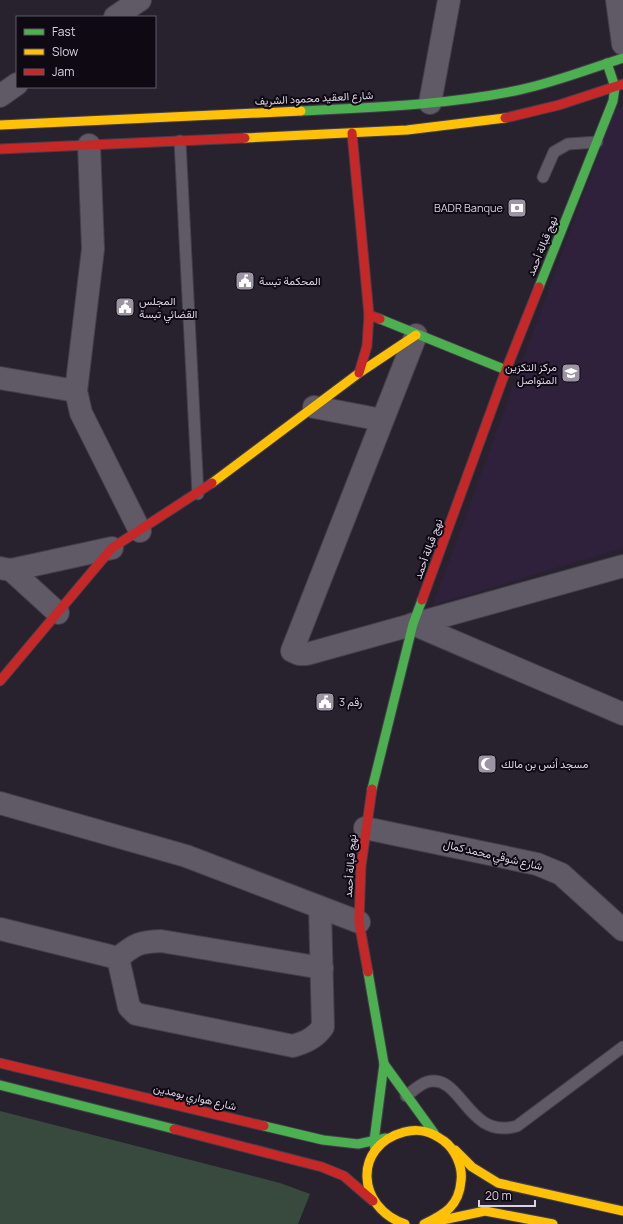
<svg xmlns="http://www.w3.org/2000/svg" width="623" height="1224" font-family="Manrope,Vazirmatn,sans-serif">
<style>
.built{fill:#2f203c}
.green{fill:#384a3e}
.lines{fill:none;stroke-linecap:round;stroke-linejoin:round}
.lane-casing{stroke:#453f4b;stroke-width:13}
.street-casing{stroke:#453f4b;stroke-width:24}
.fast-casing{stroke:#453f4b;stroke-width:11}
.slow-casing{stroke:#453f4b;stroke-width:11}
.jam-casing{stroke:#453f4b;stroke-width:11}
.lane{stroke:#5f5a65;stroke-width:11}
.street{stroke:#5f5a65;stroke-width:22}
.fast{stroke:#4caf50;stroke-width:9}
.slow{stroke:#ffc107;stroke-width:9}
.jam{stroke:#c62828;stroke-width:9}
.labels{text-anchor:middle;stroke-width:4;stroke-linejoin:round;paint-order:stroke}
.street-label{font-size:11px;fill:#dad1e2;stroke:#0f0914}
.poi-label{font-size:11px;fill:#dad1e2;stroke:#0f0914;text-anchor:start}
</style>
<rect width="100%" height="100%" fill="#28222e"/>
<path class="built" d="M623 107V548L433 605 615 109Z"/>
<path class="green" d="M0 1111 280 1183 310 1194 298 1224H0Z"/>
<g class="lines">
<g class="lane-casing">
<g id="lane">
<path d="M180 141 198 494"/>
<path d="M543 177 554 152 568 144 597 142"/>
<path d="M406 1096C413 1091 420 1084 427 1082 462 1072 467 1141 517 1126L623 1047"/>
</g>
</g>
<g class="street-casing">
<g id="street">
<path d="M617 0 623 44"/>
<path d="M115 17 140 0"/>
<path d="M0 96 17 84"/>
<path d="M430 103 449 0"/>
<path d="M89 145 93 249 76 391 81 413 140 531"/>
<path d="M416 335 292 651 299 654H307L623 566"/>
<path d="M0 378 76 391"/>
<path d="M314 407 382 420"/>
<path d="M0 568 11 570 112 548"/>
<path d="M11 570 58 613"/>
<path d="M413 624 623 714"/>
<path d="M0 803 186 856 359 922"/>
<path d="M365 828 537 864 561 874 623 930"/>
<path d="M0 929 118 958"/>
<path d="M118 958 129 1007 136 1014 293 1046C306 1042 315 1038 323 1027L320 908"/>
<path d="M118 958C135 944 139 942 161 941L322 968"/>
</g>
</g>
<g class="fast-casing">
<g id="fast">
<path d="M301 111C374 107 447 105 519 90 553 83 589 69 623 58"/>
<path d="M539 287 613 101 615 87 607 63"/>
<path d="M380 319 506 370"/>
<path d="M372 789 413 624 422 600"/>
<path d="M368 972 384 1064 374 1141 375 1150"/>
<path d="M384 1064 434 1133"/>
<path d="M0 1085 174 1129"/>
<path d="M264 1126 323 1140 358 1144 386 1138"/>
</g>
</g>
<g class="slow-casing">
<g id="slow">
<path d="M0 125 301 111"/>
<path d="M245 138 407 130 505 118"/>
<path d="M212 483 359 373 416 335"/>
<path d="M455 1150 472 1167 498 1183 623 1211"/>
<path d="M438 1221 485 1211 553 1224"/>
<path d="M405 1224C357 1208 352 1146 404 1132 419 1128 431 1131 444 1141 455 1149 463 1167 461 1181 459 1206 445 1214 424 1224"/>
</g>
</g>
<g class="jam-casing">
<g id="jam">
<path d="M505 118 559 105 623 84"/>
<path d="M352 133 369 315 380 319"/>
<path d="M0 149 245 138"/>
<path d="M359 373 367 346 369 315"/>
<path d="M422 600 506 370 539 287"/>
<path d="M0 681 112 548 212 483"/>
<path d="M368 972 359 922 361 866 372 789"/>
<path d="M0 1063 264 1126"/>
<path d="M174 1129 322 1167 344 1176 373 1201"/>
</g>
</g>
<use href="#lane" class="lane"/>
<use href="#street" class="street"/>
<use href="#fast" class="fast"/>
<use href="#slow" class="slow"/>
<use href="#jam" class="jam"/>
</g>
<defs>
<g id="bank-square" transform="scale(1)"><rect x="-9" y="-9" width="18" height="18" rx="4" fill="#9c94a3" stroke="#0f0914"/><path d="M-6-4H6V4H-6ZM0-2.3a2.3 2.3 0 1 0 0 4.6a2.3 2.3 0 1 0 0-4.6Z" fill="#fff"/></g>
<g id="civic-square" transform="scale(1)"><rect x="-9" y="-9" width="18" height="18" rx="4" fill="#9c94a3" stroke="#0f0914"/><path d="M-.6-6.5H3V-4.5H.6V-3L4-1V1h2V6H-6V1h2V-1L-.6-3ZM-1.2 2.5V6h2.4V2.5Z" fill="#fff"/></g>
<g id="university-square" transform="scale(1)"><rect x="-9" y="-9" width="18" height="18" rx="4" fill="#9c94a3" stroke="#0f0914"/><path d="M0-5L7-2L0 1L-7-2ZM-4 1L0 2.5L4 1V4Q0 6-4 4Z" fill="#fff"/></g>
<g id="mosque-square" transform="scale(1)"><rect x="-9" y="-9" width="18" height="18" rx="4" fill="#9c94a3" stroke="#0f0914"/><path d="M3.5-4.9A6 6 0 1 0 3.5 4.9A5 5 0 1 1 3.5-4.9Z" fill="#fff"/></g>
</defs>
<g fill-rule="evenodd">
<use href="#bank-square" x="517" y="208"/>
<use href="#civic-square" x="245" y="281"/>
<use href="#civic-square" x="125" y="307"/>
<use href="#university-square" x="571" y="373"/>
<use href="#civic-square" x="325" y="702"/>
<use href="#mosque-square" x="487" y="764"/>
</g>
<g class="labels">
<g class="street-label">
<text transform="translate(314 98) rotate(-3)" y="4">شارع العقيد محمود الشريف</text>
<text transform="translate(542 246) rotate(-68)" y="4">نهج قبالة أحمد</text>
<text transform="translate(428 549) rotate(-70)" y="4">نهج قبالة أحمد</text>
<text transform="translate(493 855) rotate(13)" y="4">شارع شوقي محمد كمال</text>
<text transform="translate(350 866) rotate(-86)" y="4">نهج قبالة أحمد</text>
<text transform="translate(195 1097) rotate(13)" y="4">شارع هواري بومدين</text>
</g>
<g class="poi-label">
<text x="503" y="212" text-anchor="end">BADR Banque</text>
<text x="259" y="285">المحكمة تبسة</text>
<text x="139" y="305">المجلس<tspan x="139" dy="13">القضائي تبسة</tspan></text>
<text x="557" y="371" text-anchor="end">مركز التكزين<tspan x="557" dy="13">المتواصل</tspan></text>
<text x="339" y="706">رقم 3</text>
<text x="501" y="768">مسجد أنس بن مالك</text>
</g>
</g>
<rect x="16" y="16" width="140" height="72" fill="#0f0914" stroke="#605966"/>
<rect x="24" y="29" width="20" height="6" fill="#4caf50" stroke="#605966"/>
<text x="52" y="36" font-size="12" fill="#dad1e2">Fast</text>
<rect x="24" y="49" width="20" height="6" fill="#ffc107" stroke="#605966"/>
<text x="52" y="56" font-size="12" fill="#dad1e2">Slow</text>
<rect x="24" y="69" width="20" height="6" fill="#c62828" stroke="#605966"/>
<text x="52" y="76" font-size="12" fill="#dad1e2">Jam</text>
<path d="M479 1200v6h56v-6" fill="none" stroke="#dad1e2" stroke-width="2"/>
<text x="485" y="1200" font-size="12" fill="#dad1e2" stroke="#0f0914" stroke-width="3" paint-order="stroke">20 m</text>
</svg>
